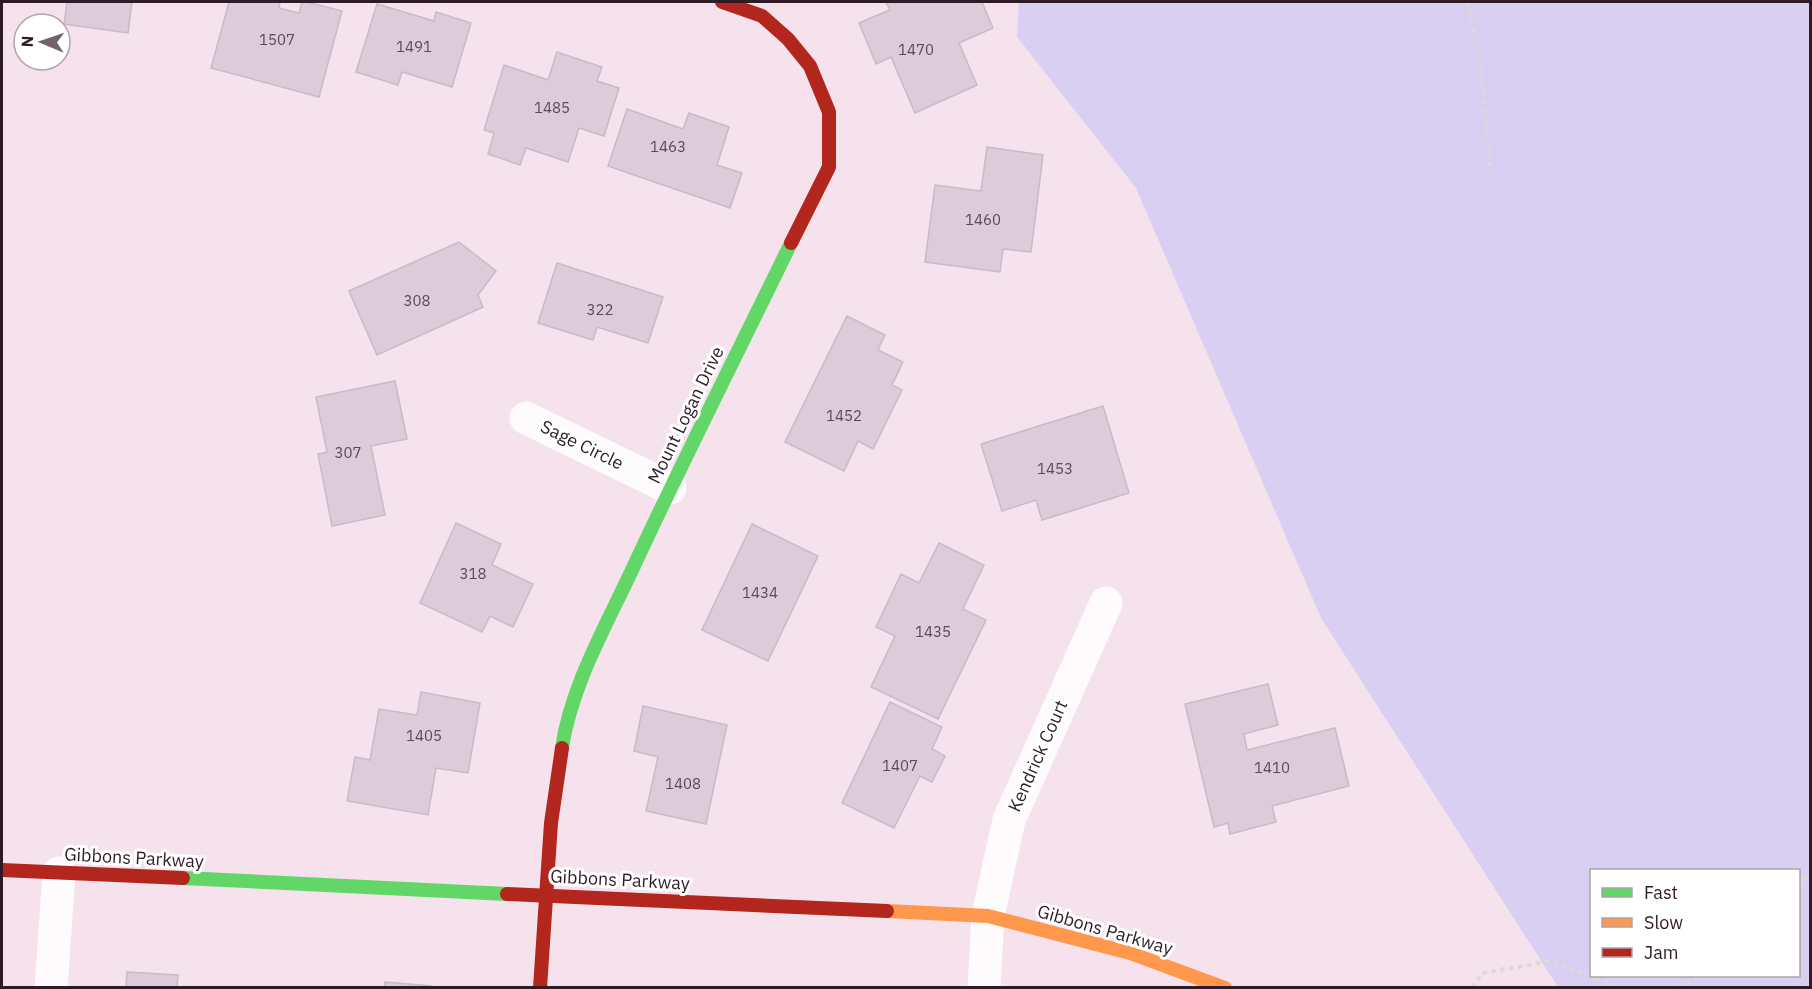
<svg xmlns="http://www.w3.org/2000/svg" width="1812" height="989" font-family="'IBM Plex Sans',sans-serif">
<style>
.green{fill:#d8cff2;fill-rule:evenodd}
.building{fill:#dccbd8;stroke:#cab9c6;stroke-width:1.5}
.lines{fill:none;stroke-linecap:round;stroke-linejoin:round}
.path{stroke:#ddd8db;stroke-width:4;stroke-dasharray:4.5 4.5;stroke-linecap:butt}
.street{stroke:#fefbfc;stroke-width:33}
.fast{stroke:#63d668;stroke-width:14}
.slow{stroke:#ff974d;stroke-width:14}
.jam{stroke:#b3261e;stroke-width:14}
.labels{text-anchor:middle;stroke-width:6;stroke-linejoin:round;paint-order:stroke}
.number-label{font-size:15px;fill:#5c4954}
.street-label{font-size:18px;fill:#2f1b26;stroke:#fff}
</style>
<rect width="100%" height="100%" fill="#f5e2ec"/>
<path class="green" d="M1019 2H1810V987H1558L1321 618 1136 188 1017 37ZM1592 870H1798V976H1592Z"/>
<g class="building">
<path d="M67 2H132L128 33 64 24Z"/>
<path d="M229 2H280L279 8 299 13 302 2H307L342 11 319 97 211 68Z"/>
<path d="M886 2H982L993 28 959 43 977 85 915 113 891 57 876 64 859 23 890 10Z"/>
<path d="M377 4 434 21 436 12 471 23 452 87 402 72 398 85 356 72Z"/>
<path d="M557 52 602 67 597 81 619 88 604 136 579 128 568 162 526 148 520 165 488 154 494 133 484 130 504 65 548 80Z"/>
<path d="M627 109 683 129 689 113 729 127 717 165 742 173 730 208 608 166Z"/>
<path d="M987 147 1043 155 1031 252 1003 249 1000 272 925 262 935 185 981 191Z"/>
<path d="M459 242 496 271 478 295 483 307 377 355 349 291Z"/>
<path d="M557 263 663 297 648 343 597 327 593 340 538 323Z"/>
<path d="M847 316 885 335 878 350 903 362 892 385 902 390 873 449 858 441 844 471 785 442Z"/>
<path d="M395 381 407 439 371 446 385 515 332 526 318 454 327 452 316 397Z"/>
<path d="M1103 406 1129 493 1042 520 1036 500 1002 511 981 444Z"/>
<path d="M456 523 501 544 492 565 533 584 513 627 490 616 482 632 420 603Z"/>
<path d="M752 524 818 556 768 661 702 630Z"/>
<path d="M939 543 984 565 963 609 986 620 938 719 871 687 895 636 876 627 901 574 919 583Z"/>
<path d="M1268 684 1278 725 1244 734 1247 750 1335 728 1349 786 1272 806 1276 822 1230 834 1228 823 1214 827 1185 704Z"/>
<path d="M421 692 480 703 468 773 436 768 428 815 347 801 355 757 370 760 379 709 417 715Z"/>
<path d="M890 702 942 727 932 749 945 756 932 782 920 776 894 828 842 803Z"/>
<path d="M643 706 727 725 706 824 646 811 658 757 634 751Z"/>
<path d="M127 972 178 975 177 988H126Z"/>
<path d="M385 982 432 986V988H384Z"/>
</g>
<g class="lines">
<g class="path">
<path d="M1467 2 1480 58 1490 166"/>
<path d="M1798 887 1810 870"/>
<path d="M1473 988 1482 973 1551 961 1620 988"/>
<path d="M1678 988 1699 976"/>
</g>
<g class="street">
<path d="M526 418 670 488"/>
<path d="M51 988 59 873"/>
<path d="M984 988 988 916 1009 820 1106 603"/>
</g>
<g class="fast">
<path d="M562 748C571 686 606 626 632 570 683 460 738 352 791 243"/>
<path d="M183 878 507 894"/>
</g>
<path class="slow" d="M887 911 988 916 1130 953 1225 988"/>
<g class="jam">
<path d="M722 2 762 16 788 39 810 66 829 112V167L791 243"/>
<path d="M2 870 183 878"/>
<path d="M507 894 887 911"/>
<path d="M540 988 551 823 562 748"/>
</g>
</g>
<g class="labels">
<g class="number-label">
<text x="277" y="45">1507</text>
<text x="414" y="52">1491</text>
<text x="916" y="55">1470</text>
<text x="552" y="113">1485</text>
<text x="668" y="152">1463</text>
<text x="983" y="225">1460</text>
<text x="417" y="306">308</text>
<text x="600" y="315">322</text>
<text x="844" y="421">1452</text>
<text x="348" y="458">307</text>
<text x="1055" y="474">1453</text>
<text x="473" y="579">318</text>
<text x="760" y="598">1434</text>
<text x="933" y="637">1435</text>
<text x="424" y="741">1405</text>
<text x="900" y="771">1407</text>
<text x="1272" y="773">1410</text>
<text x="683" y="789">1408</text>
</g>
<g class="street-label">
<text transform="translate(686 415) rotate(-64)" y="6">Mount Logan Drive</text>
<text transform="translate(582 445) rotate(26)" y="6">Sage Circle</text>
<text transform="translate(1038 756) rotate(-66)" y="6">Kendrick Court</text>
<text transform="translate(134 858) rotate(3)" y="6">Gibbons Parkway</text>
<text transform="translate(620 880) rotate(3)" y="6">Gibbons Parkway</text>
<text transform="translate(1105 930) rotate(16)" y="6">Gibbons Parkway</text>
</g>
</g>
<rect width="1812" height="989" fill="none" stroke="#2f1b26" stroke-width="6"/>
<rect x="1590" y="869" width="210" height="108" fill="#ffffff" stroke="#aca4a8" stroke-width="1.5"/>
<rect x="1602" y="888" width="30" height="9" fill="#63d668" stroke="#aca4a8" stroke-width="1.5"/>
<text x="1644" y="899" font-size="18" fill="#2f1b26">Fast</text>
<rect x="1602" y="918" width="30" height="9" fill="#ff974d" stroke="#aca4a8" stroke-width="1.5"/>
<text x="1644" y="929" font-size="18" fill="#2f1b26">Slow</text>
<rect x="1602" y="948" width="30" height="9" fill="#b3261e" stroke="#aca4a8" stroke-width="1.5"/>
<text x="1644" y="959" font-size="18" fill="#2f1b26">Jam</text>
<g transform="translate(42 42) rotate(272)"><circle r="28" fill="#ffffff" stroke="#aca4a8" stroke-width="1.5"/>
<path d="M0-4.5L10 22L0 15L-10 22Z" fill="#74616b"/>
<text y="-9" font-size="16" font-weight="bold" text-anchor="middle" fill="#2f1b26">N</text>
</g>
</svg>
